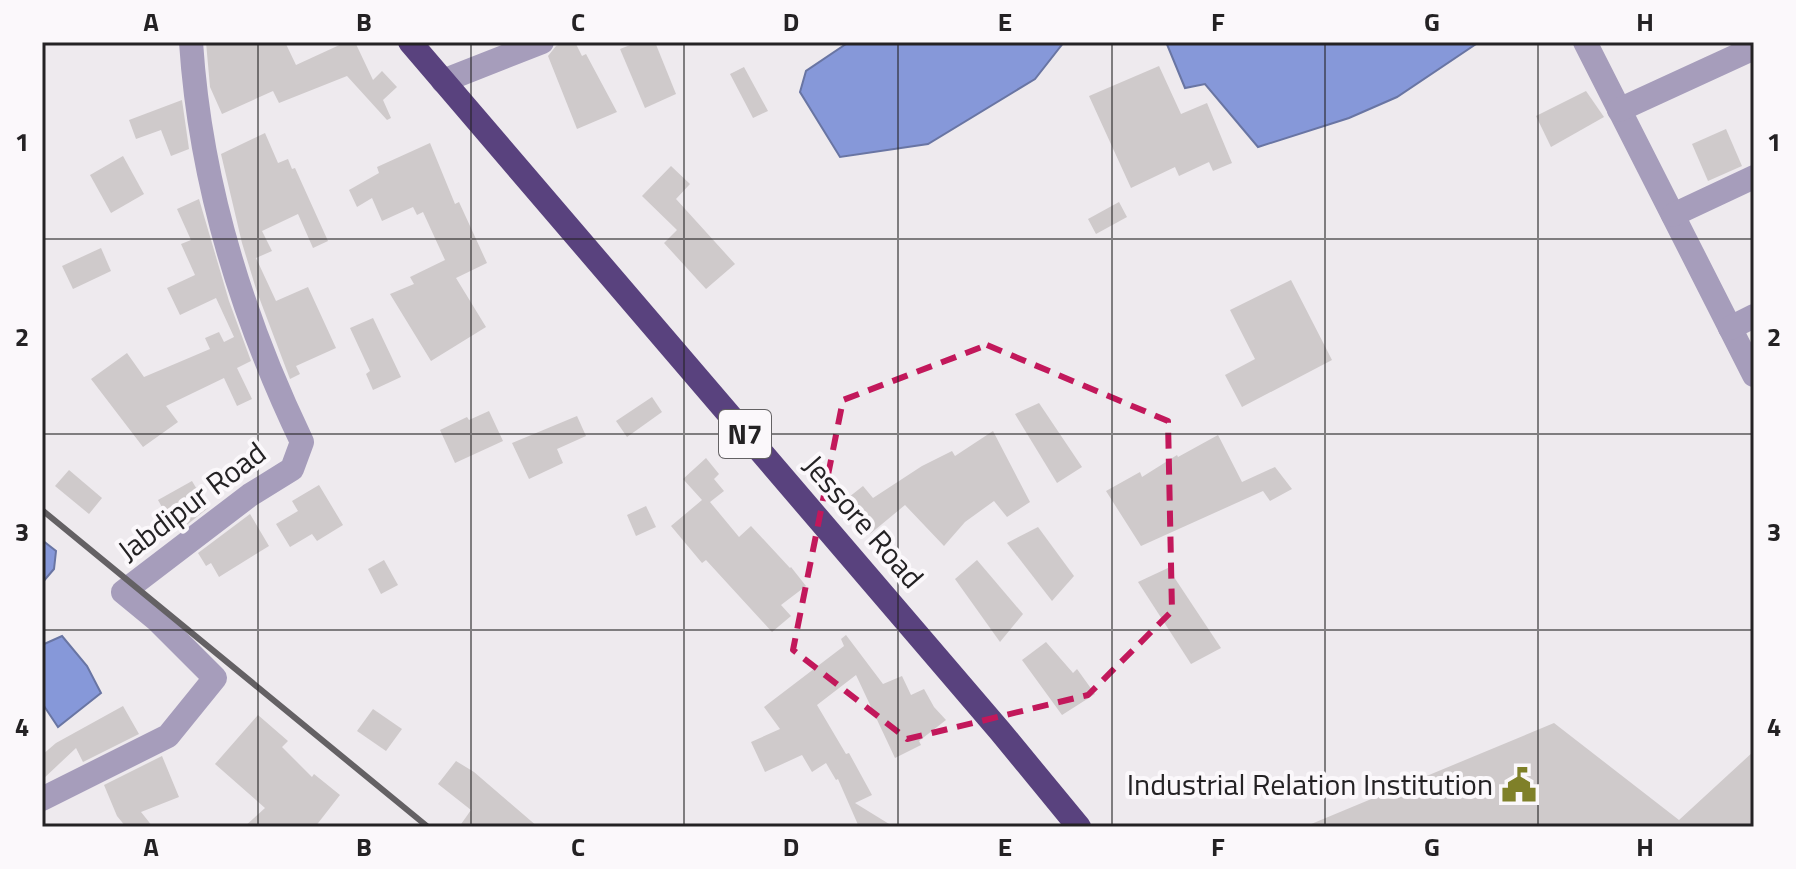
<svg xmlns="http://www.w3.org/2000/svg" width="1796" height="869" font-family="'Titillium Web',sans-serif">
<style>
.water{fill:#8698d9;stroke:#6975a3;stroke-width:2}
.building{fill:#cfcacb}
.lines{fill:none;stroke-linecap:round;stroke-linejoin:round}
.minor{stroke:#a69dbb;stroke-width:24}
.highway{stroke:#59427e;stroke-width:24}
.rail{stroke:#646164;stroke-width:6}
.marked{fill:none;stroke:#c2185b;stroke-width:6;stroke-dasharray:16 10;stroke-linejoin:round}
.grid{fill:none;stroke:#242224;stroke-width:2;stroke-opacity:0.55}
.labels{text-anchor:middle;stroke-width:8;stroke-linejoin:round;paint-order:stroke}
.shield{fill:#fbf8fb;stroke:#646264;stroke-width:2}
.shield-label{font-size:28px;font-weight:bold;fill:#242224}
.street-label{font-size:30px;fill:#242224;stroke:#fbf8fb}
.poi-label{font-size:30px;fill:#242224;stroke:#fbf8fb;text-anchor:end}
.neatline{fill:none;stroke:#242224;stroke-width:3}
.grid-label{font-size:26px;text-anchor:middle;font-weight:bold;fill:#242224}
</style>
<rect width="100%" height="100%" fill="#eeeaee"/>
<g class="water">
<path d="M849 42H1064L1035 79 928 144 840 157 800 92 806 71Z"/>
<path d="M1166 42H1479L1397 97 1349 118 1258 147 1205 84 1185 88Z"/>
<path d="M42 540 56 551 54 569 42 583Z"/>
<path d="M62 636 87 666 101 693 58 727 42 703V645Z"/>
</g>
<g class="building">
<path d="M206 42H285L296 65 346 42H355L373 80 382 71 397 87 383 100 391 118 387 120 347 76 279 103 273 91 222 114 210 87Z"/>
<path d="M565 42H575L582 56 586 54 617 112 577 129 548 56 556 46Z"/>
<path d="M638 42H655L676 94 645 108 620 49Z"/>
<path d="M1159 66 1181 114 1207 103 1232 163 1213 171 1209 162 1179 176 1175 167 1131 188 1089 96Z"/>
<path d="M744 67 768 111 753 118 730 74Z"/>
<path d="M1586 91 1604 117 1551 147 1536 116Z"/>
<path d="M182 100 189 149 171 156 161 130 136 139 129 120Z"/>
<path d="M1726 129 1742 166 1708 181 1692 144Z"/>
<path d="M265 133 278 163 288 159 292 169 295 168 328 241 313 248 298 214 262 231 272 251 256 258 276 301 308 287 336 348 296 366 300 374 290 379 257 292 242 243 221 154Z"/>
<path d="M430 143 455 204 459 202 487 263 456 278 486 327 431 361 390 294 414 284 410 277 445 260 423 212 417 215 413 207 382 221 372 198 357 207 349 190 379 173 377 167Z"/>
<path d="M123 156 144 194 111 213 90 175Z"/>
<path d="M671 166 690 184 676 199 735 264 706 289 664 243 677 230 642 196Z"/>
<path d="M199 199 229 301 251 361 237 368 252 399 237 406 224 378 166 406 178 422 143 447 91 379 127 353 144 377 210 349 205 338 219 332 224 342 234 337 216 298 180 315 167 288 195 275 181 244 191 240 177 209Z"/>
<path d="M1119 202 1127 217 1096 234 1088 219Z"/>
<path d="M101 248 111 271 73 289 62 266Z"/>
<path d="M1291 280 1332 360 1242 407 1225 375 1255 359 1230 310Z"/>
<path d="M373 318 401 377 373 390 366 374 370 371 350 328Z"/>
<path d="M652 397 662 412 627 437 616 421Z"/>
<path d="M1039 403 1082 467 1057 483 1015 414Z"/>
<path d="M489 411 503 441 455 463 440 430 467 417 469 420Z"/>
<path d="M577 416 586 436 557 449 563 463 529 479 512 443Z"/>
<path d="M993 431 1030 502 1007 517 994 501 965 522 944 546 905 505 870 534 844 501 863 486 873 498 922 466 952 451 955 456Z"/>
<path d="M1218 435 1242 482 1275 467 1292 489 1270 501 1263 491 1141 546 1106 491 1140 472 1142 477 1177 455 1178 457Z"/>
<path d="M706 458 719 474 714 479 724 491 710 502 739 537 751 526 790 568 791 567 806 586 781 605 791 616 772 632 706 560 702 563 671 526 702 500 683 479Z"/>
<path d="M69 470 102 498 89 514 55 486Z"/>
<path d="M192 481 208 508 183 528 175 530 158 500Z"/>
<path d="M319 485 343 525 317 541 312 534 290 547 276 524 298 511 292 501Z"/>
<path d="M646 506 656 527 636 536 627 515Z"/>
<path d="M250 514 269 546 219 577 211 563 206 566 198 553Z"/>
<path d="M1038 527 1074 576 1052 601 1007 543Z"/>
<path d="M384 560 398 585 381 594 368 569Z"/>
<path d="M977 560 1023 614 1000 642 955 579Z"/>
<path d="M1168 568 1221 648 1191 664 1138 582Z"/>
<path d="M846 635 883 684 902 676 911 695 924 689 934 707 946 720 919 741 921 745 895 758 856 675 817 705 846 754 849 753 872 795 855 803 894 827H859L838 779 836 780 826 763 812 772 802 755 765 772 751 742 780 729 764 707 844 646 841 639Z"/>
<path d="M1046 642 1073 673 1077 669 1095 694 1062 715 1022 660Z"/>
<path d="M123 706 139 734 83 762 76 748 42 780V755L56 743Z"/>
<path d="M373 709 402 729 386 751 357 731Z"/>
<path d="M258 715 288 741 282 747 312 777 314 774 340 795 315 827H244L265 808 215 764Z"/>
<path d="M1554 723 1679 820 1754 751V827H1304Z"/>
<path d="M162 756 179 797 141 812 153 827H126L117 816 104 785Z"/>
<path d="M456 761 474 772 538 827H459L471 810 438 784Z"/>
</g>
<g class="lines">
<g class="minor">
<path d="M1585 42 1754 375"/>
<path d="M443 81 542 42"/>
<path d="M1619 110 1754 48"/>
<path d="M1673 215 1754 177"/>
<path d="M1730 328 1754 316"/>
<path d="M42 799 168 736 215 678 157 620 123 592 250 495 292 469 302 442C242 317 200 180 191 42"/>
</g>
<path class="highway" d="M410 42 1000 731 1079 827"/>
<path class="rail" d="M42 510 428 827"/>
</g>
<path class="marked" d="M987 345 1168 421 1172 611 1088 695 907 739 793 650 843 400Z"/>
<path class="grid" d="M258 42V827M471 42V827M684 42V827M898 42V827M1112 42V827M1325 42V827M1538 42V827M42 239H1754M42 434H1754M42 630H1754"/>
<defs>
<g id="civic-bare" transform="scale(2.76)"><path d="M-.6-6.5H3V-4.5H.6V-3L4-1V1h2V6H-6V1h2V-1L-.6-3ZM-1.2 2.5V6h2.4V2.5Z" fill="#7f8029" stroke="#fbf8fb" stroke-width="2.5" paint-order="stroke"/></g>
</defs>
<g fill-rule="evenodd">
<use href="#civic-bare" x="1519" y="785"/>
</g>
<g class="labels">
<rect class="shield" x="719" y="410" width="52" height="48" rx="6"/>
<g class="shield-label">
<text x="745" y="444">N7</text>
</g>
<g class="street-label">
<text transform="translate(192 502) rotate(-37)" y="10">Jabdipur Road</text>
<text transform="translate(863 522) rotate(49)" y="10">Jessore Road</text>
</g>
<g class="poi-label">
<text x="1493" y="795">Industrial Relation Institution</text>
</g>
</g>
<rect width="1796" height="869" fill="none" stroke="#fbf8fb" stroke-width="88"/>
<rect x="44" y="44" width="1708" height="781" class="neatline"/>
<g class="grid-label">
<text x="151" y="31">A</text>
<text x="364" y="31">B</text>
<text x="578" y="31">C</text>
<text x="791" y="31">D</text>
<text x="1005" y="31">E</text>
<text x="1218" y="31">F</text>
<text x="1432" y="31">G</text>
<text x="1645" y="31">H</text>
<text x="22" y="151">1</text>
<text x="1774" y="151">1</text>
<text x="22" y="346">2</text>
<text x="1774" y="346">2</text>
<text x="22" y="541">3</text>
<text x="1774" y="541">3</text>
<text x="22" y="736">4</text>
<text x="1774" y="736">4</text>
<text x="151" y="856">A</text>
<text x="364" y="856">B</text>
<text x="578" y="856">C</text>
<text x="791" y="856">D</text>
<text x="1005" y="856">E</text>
<text x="1218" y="856">F</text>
<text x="1432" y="856">G</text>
<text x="1645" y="856">H</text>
</g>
</svg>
